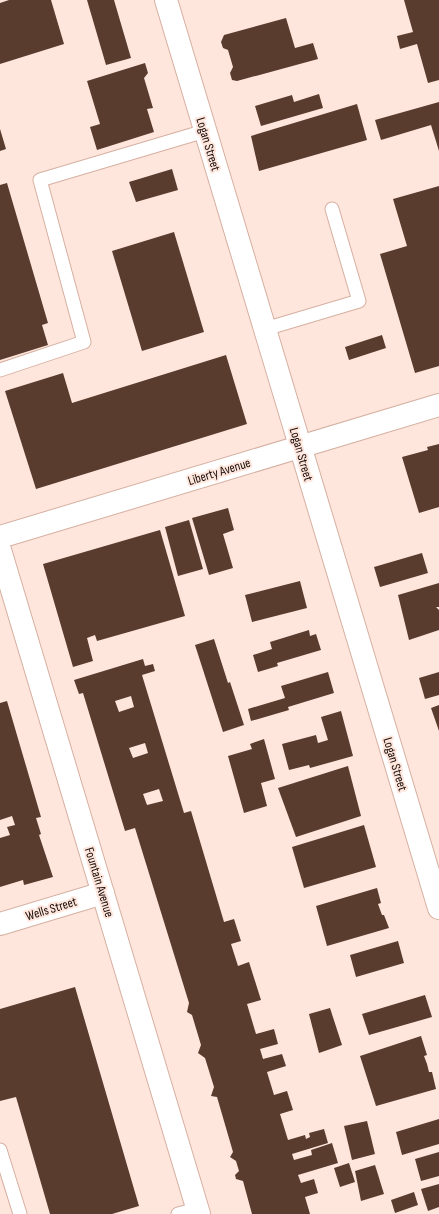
<svg xmlns="http://www.w3.org/2000/svg" width="439" height="1214" font-family="'Sofia Sans Condensed',sans-serif">
<style>
.building{fill:#5a3c2e;fill-rule:evenodd}
.lines{fill:none;stroke-linecap:round;stroke-linejoin:round}
.service-casing{stroke:#d6b0a1;stroke-width:15}
.minor-casing{stroke:#d6b0a1;stroke-width:24}
.tertiary-casing{stroke:#d6b0a1;stroke-width:24}
.service{stroke:#fff;stroke-width:13}
.minor{stroke:#fff;stroke-width:22}
.tertiary{stroke:#fff;stroke-width:22}
.labels{text-anchor:middle;stroke-width:4;stroke-linejoin:round;paint-order:stroke}
.street-label{font-size:13px;fill:#170b06;stroke:#fee6dd}
</style>
<rect width="100%" height="100%" fill="#fee6dd"/>
<g class="building">
<path d="M9 0H51L64 44 0 64V3Z"/>
<path d="M87 0H114L131 58 106 65Z"/>
<path d="M404 0H439V80L428 83 417 44 400 49 397 36 413 32Z"/>
<path d="M286 18 295 48 313 43 318 59 237 81 232 80 230 73 233 67 228 50 223 48 221 42 224 35Z"/>
<path d="M145 63 148 73 144 78 153 108 147 109 154 132 97 150 90 127 100 124 87 81Z"/>
<path d="M319 94 323 108 261 126 255 106 292 95 294 102Z"/>
<path d="M439 102V151L431 125 381 140 375 120Z"/>
<path d="M357 104 367 140 259 171 251 136Z"/>
<path d="M0 129 6 149 0 151Z"/>
<path d="M172 169 178 190 136 202 129 182Z"/>
<path d="M7 183 48 323 42 325 48 345 0 360V185Z"/>
<path d="M439 186V366L415 373 380 254 407 246 393 199Z"/>
<path d="M174 232 204 332 142 351 112 251Z"/>
<path d="M382 335 386 348 349 360 345 347Z"/>
<path d="M226 355 247 424 36 489 5 391 63 373 72 403Z"/>
<path d="M439 444V507L419 513 402 457 428 450 427 447Z"/>
<path d="M228 508 234 530 223 534 233 568 209 575 192 518Z"/>
<path d="M189 520 203 569 178 576 165 527Z"/>
<path d="M160 530 185 616 97 641 95 635 87 638 93 661 73 667 43 564Z"/>
<path d="M422 553 428 573 380 587 374 567Z"/>
<path d="M300 581 307 608 252 622 245 595Z"/>
<path d="M439 583V607H436L439 610V630L409 640 398 595Z"/>
<path d="M309 630 310 636 316 634 321 650 277 663 278 666 258 672 253 655 272 649 270 642Z"/>
<path d="M214 639 228 683 230 682 244 725 223 732 195 645Z"/>
<path d="M143 659 145 666 153 664 155 671 142 675 184 813 191 811 224 922 234 919 241 941 231 944 238 966 249 962 261 1000 247 1004 256 1034 274 1029 278 1044 260 1049 263 1059 282 1054 286 1066 267 1072 274 1095 287 1091 293 1110 280 1114 288 1140 305 1135 306 1139 310 1137 309 1133 324 1129 328 1143 292 1154 294 1160 312 1155 311 1150 332 1143 338 1163 298 1175 301 1183 314 1179 318 1193 305 1197 310 1214H252L243 1181 236 1179 235 1175 239 1171 236 1161 230 1157 233 1152 217 1097 211 1096 214 1087 205 1058 198 1053 201 1045 192 1015 187 1012 189 1003 135 828 125 831 83 693 79 694 74 680ZM131 696 134 707 119 712 115 701ZM145 743 148 753 133 758 129 748ZM159 789 163 801 147 805 143 794Z"/>
<path d="M328 672 334 693 288 707 289 710 251 721 248 709 285 698 281 686Z"/>
<path d="M439 672V695L425 699 419 678Z"/>
<path d="M7 701 41 817 36 818 41 834 39 835 53 877 24 885 23 880 0 887V838L10 835 7 827 15 825 12 816 0 820V703Z"/>
<path d="M439 705V731L431 708Z"/>
<path d="M341 711 353 756 310 768 309 765 289 770 282 744 316 735 318 743 328 740 321 717Z"/>
<path d="M264 739 275 779 261 783 267 806 244 813 228 756 252 749 250 744Z"/>
<path d="M348 766 361 816 296 837 278 788Z"/>
<path d="M364 825 376 867 304 888 292 847Z"/>
<path d="M377 888 381 903 378 904 382 915H384L389 928 327 946 316 906Z"/>
<path d="M398 941 404 963 356 977 350 955Z"/>
<path d="M75 987 139 1206 112 1214H50L16 1097 0 1101V1009Z"/>
<path d="M425 995 432 1017 369 1035 362 1014Z"/>
<path d="M330 1008 342 1045 319 1053 309 1014Z"/>
<path d="M421 1036 427 1055 424 1056 427 1064 429 1072H432L436 1089 376 1106 360 1056Z"/>
<path d="M439 1119V1144L402 1155 396 1132Z"/>
<path d="M367 1121 375 1154 352 1160 344 1126Z"/>
<path d="M439 1152V1176L421 1181 415 1159Z"/>
<path d="M349 1163 355 1182 340 1187 334 1168Z"/>
<path d="M375 1165 384 1194 361 1201 355 1171Z"/>
<path d="M439 1184V1207L428 1211 421 1189Z"/>
<path d="M414 1192 418 1205 395 1213 391 1200Z"/>
</g>
<g class="lines">
<g class="service-casing">
<g id="service">
<path d="M265 329 359 301 332 209"/>
<path d="M0 370 84 342 40 180 205 131"/>
<path d="M0 1150 20 1214"/>
<path d="M178 1214 197 1209"/>
</g>
</g>
<g class="minor-casing">
<g id="minor">
<path d="M166 0 439 908"/>
<path d="M0 550 199 1214"/>
<path d="M0 924 103 893"/>
</g>
</g>
<g class="tertiary-casing">
<path id="tertiary" d="M0 537 439 405"/>
</g>
<use href="#service" class="service"/>
<use href="#minor" class="minor"/>
<use href="#tertiary" class="tertiary"/>
</g>
<g class="labels">
<g class="street-label">
<text transform="translate(209 144) rotate(73)" y="5">Logan Street</text>
<text transform="translate(302 454) rotate(74)" y="5">Logan Street</text>
<text transform="translate(219 471) rotate(-17)" y="5">Liberty Avenue</text>
<text transform="translate(396 764) rotate(73)" y="5">Logan Street</text>
<text transform="translate(100 882) rotate(73)" y="5">Fountain Avenue</text>
<text transform="translate(51 908) rotate(-17)" y="5">Wells Street</text>
</g>
</g>
</svg>
